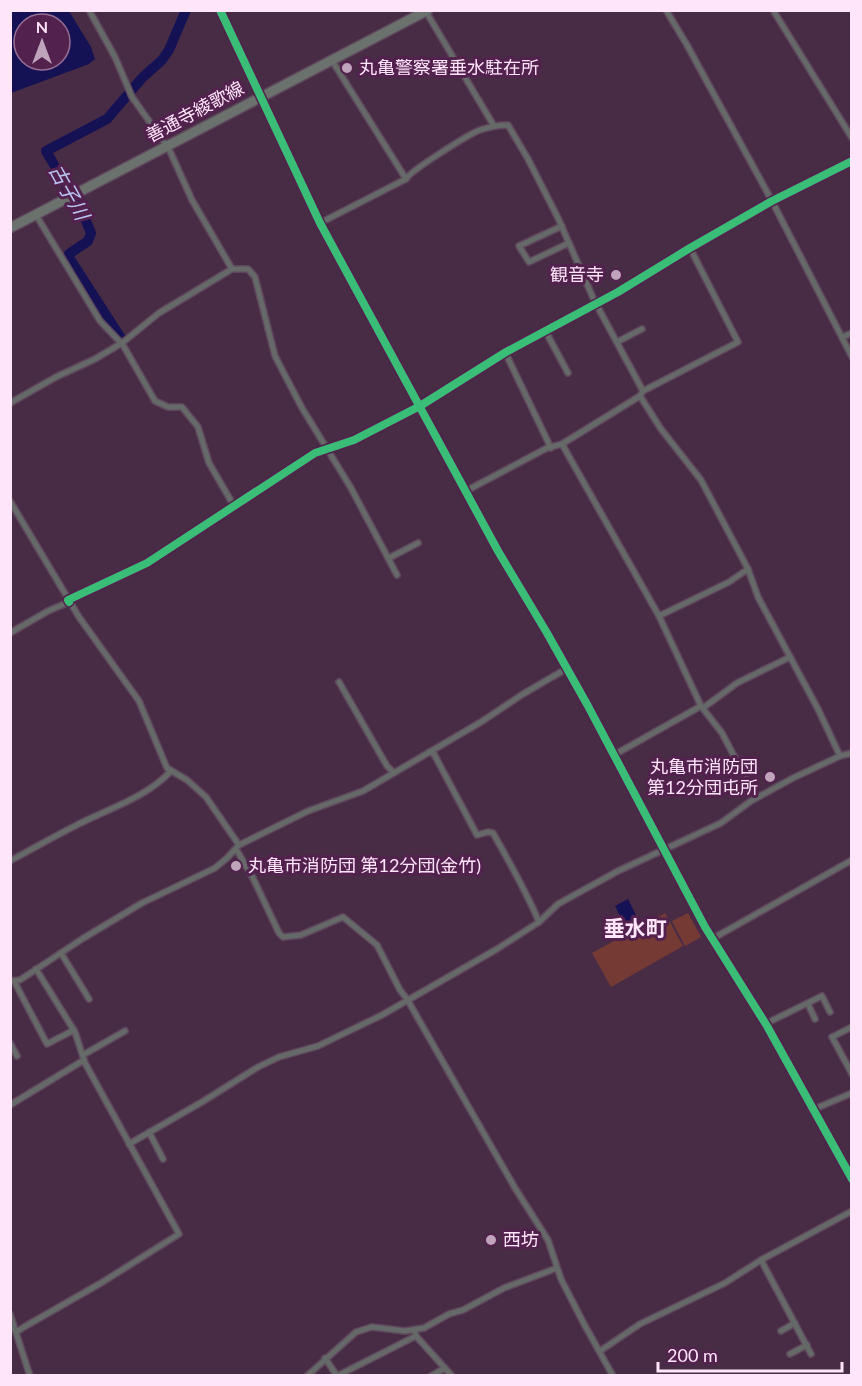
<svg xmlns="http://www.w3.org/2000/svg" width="862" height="1386" font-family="Lato,'Noto Sans JP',sans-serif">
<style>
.green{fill:#763a34}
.water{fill:#141155;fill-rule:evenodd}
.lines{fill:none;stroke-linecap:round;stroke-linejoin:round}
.river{stroke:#141155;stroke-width:10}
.street-casing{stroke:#5f485d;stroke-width:8}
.primary-casing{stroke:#5f485d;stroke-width:12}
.street{stroke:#656967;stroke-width:5}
.primary{stroke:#6b726d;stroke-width:9}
.cycleway-casing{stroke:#53214e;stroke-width:11}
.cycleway{stroke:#3abd76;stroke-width:8}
.poi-dot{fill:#bfa4bb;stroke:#53214e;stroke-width:2}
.labels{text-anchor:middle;stroke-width:6;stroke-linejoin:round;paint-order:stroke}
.poi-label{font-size:18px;fill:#ffe5fa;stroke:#53214e;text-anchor:start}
.street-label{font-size:18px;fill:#ffe5fa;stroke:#53214e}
.water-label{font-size:20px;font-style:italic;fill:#b9c6f1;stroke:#53214e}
.quarter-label{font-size:21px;font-weight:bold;fill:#ffe5fa;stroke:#53214e}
</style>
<rect width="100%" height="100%" fill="#482c45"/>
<g class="green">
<path d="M665 913 683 946 611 987 592 953Z"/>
<path d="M688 913 701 937 685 946 672 921Z"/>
</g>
<g class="water">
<path d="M11 10 69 11 91 47 95 59 89 64 11 93ZM24 24H60V60H24Z"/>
<path d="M628 899 640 923 627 930 615 906Z"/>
</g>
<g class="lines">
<path class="river" d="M122 340 70 259 69 254 88 241 91 233 84 216 46 151 107 119 142 78 162 60 169 50 186 10"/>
<g class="street-casing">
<g id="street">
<path d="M89 10 115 57 132 97 169 149 192 200 232 269"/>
<path d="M220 10 320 223 498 551 547 633 588 706 705 927 767 1026 852 1179"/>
<path d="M425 10 494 126"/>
<path d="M666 10 687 45 772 201 852 357"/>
<path d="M773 10 852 138"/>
<path d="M331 59 406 179"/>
<path d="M36 215 100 321 123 345 155 401 168 407H182L198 427 209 463 234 506"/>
<path d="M320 223 406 179C410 171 469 134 480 130 489 127 498 125 508 125L528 159 558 218 594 300 643 391"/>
<path d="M562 226 519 246 529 262 569 243"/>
<path d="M546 332 568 373"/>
<path d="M842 337 852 333"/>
<path d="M617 342 642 329"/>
<path d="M505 352 551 448"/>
<path d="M640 396 661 429 701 480 748 569 758 597 818 709 840 756"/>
<path d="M10 403 56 377 95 359 122 343 159 313 232 269H248L255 277 275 356 302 408 351 488 397 575"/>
<path d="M562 444 659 616 701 706 722 733 756 798"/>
<path d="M466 491 547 448 562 444 640 396 643 391 738 342 690 248"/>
<path d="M10 501 79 617 139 701 167 768 187 780 206 797 239 845"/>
<path d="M389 558 418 543"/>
<path d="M68 600 147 563 315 453 354 440 420 406 506 352 618 292 690 248 772 201 852 161"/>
<path d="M659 616 729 582 748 569"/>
<path d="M10 633 48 611 69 602"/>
<path d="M339 682 387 766 394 773"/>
<path d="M703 708 737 683 790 657"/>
<path d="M429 752 434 754 477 835 488 832 493 833C510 863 526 891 539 922"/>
<path d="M614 755 701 706"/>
<path d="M236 849 253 878 279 933 283 937 301 935 343 917 377 945 400 990 407 999 515 1188 548 1240 561 1279 584 1324 613 1376"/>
<path d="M10 861C32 849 53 837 75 826 107 809 146 798 171 771"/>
<path d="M712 939 852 860"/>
<path d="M61 953 89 999"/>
<path d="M10 981 20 980 82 939 142 903 215 868 227 858 239 845 308 811 363 791 481 722 523 694 566 669"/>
<path d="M14 981 47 1044 74 1030"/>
<path d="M808 1004 815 1019"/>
<path d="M765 1024 822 996 830 1012"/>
<path d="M852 1027 832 1037 852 1074"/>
<path d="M10 1043 17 1056"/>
<path d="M83 1055 125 1031"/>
<path d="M10 1105 84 1060"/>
<path d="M812 1110 852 1093"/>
<path d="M149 1132 163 1159"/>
<path d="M129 1144 202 1102 258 1067 279 1057 318 1046 382 1015 497 949 539 922 558 904 618 871 721 823 751 801 793 778 840 756 852 753"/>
<path d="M761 1260 811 1354"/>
<path d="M10 1314 30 1376"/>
<path d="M10 1328 18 1331 24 1327 101 1283 179 1234 85 1063 75 1032 36 969"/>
<path d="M781 1331 795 1323"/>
<path d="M415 1332 416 1336 452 1376"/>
<path d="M600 1351 640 1324 725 1283 761 1260 852 1211"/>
<path d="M790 1354 807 1345"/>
<path d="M325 1358 337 1376"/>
<path d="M307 1376 356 1332 372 1327 405 1331 424 1328 449 1314 463 1310 504 1288 557 1268"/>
<path d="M337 1376 416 1336"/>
<path d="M431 1376 445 1368"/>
</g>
</g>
<g class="primary-casing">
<path id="primary" d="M10 228 428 10"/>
</g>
<use href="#street" class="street"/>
<use href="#primary" class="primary"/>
<g class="cycleway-casing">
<g id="cycleway">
<path d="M220 10 320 223 498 551 547 633 588 706 705 927 767 1026 852 1179"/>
<path d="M69 602 68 600 147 563 315 453 354 440 420 406 506 352 618 292 690 248 772 201 852 161"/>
</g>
</g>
<use href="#cycleway" class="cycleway"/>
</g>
<g class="poi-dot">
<circle cx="347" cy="68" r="6"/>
<circle cx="616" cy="275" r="6"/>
<circle cx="770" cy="777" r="6"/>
<circle cx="236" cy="866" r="6"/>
<circle cx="491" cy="1240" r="6"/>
</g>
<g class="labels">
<g class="poi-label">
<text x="359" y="74">丸亀警察署垂水駐在所</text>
<text x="604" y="281" text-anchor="end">観音寺</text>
<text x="758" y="773" text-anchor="end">丸亀市消防団<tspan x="758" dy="21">第12分団屯所</tspan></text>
<text x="248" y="872">丸亀市消防団 第12分団(金竹)</text>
<text x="503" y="1246">西坊</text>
</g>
<g class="street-label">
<text transform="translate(195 112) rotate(-28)" y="6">善通寺綾歌線</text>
</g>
<g class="water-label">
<text transform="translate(69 192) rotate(61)" y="7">古子川</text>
</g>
<g class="quarter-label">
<text x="635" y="936">垂水町</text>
</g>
</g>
<rect width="862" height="1386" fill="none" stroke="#ffe5fa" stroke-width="24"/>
<g transform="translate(42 42)"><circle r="28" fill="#53214e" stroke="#986f93" stroke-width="1.5"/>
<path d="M0-4.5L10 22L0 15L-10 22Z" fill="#bfa4bb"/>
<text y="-9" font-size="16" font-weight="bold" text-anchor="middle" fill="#ffe5fa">N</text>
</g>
<path d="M658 1362v9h184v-9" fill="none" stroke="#ffe5fa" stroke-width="3"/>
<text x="667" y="1362" font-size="18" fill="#ffe5fa" stroke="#53214e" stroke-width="4.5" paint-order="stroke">200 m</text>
</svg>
